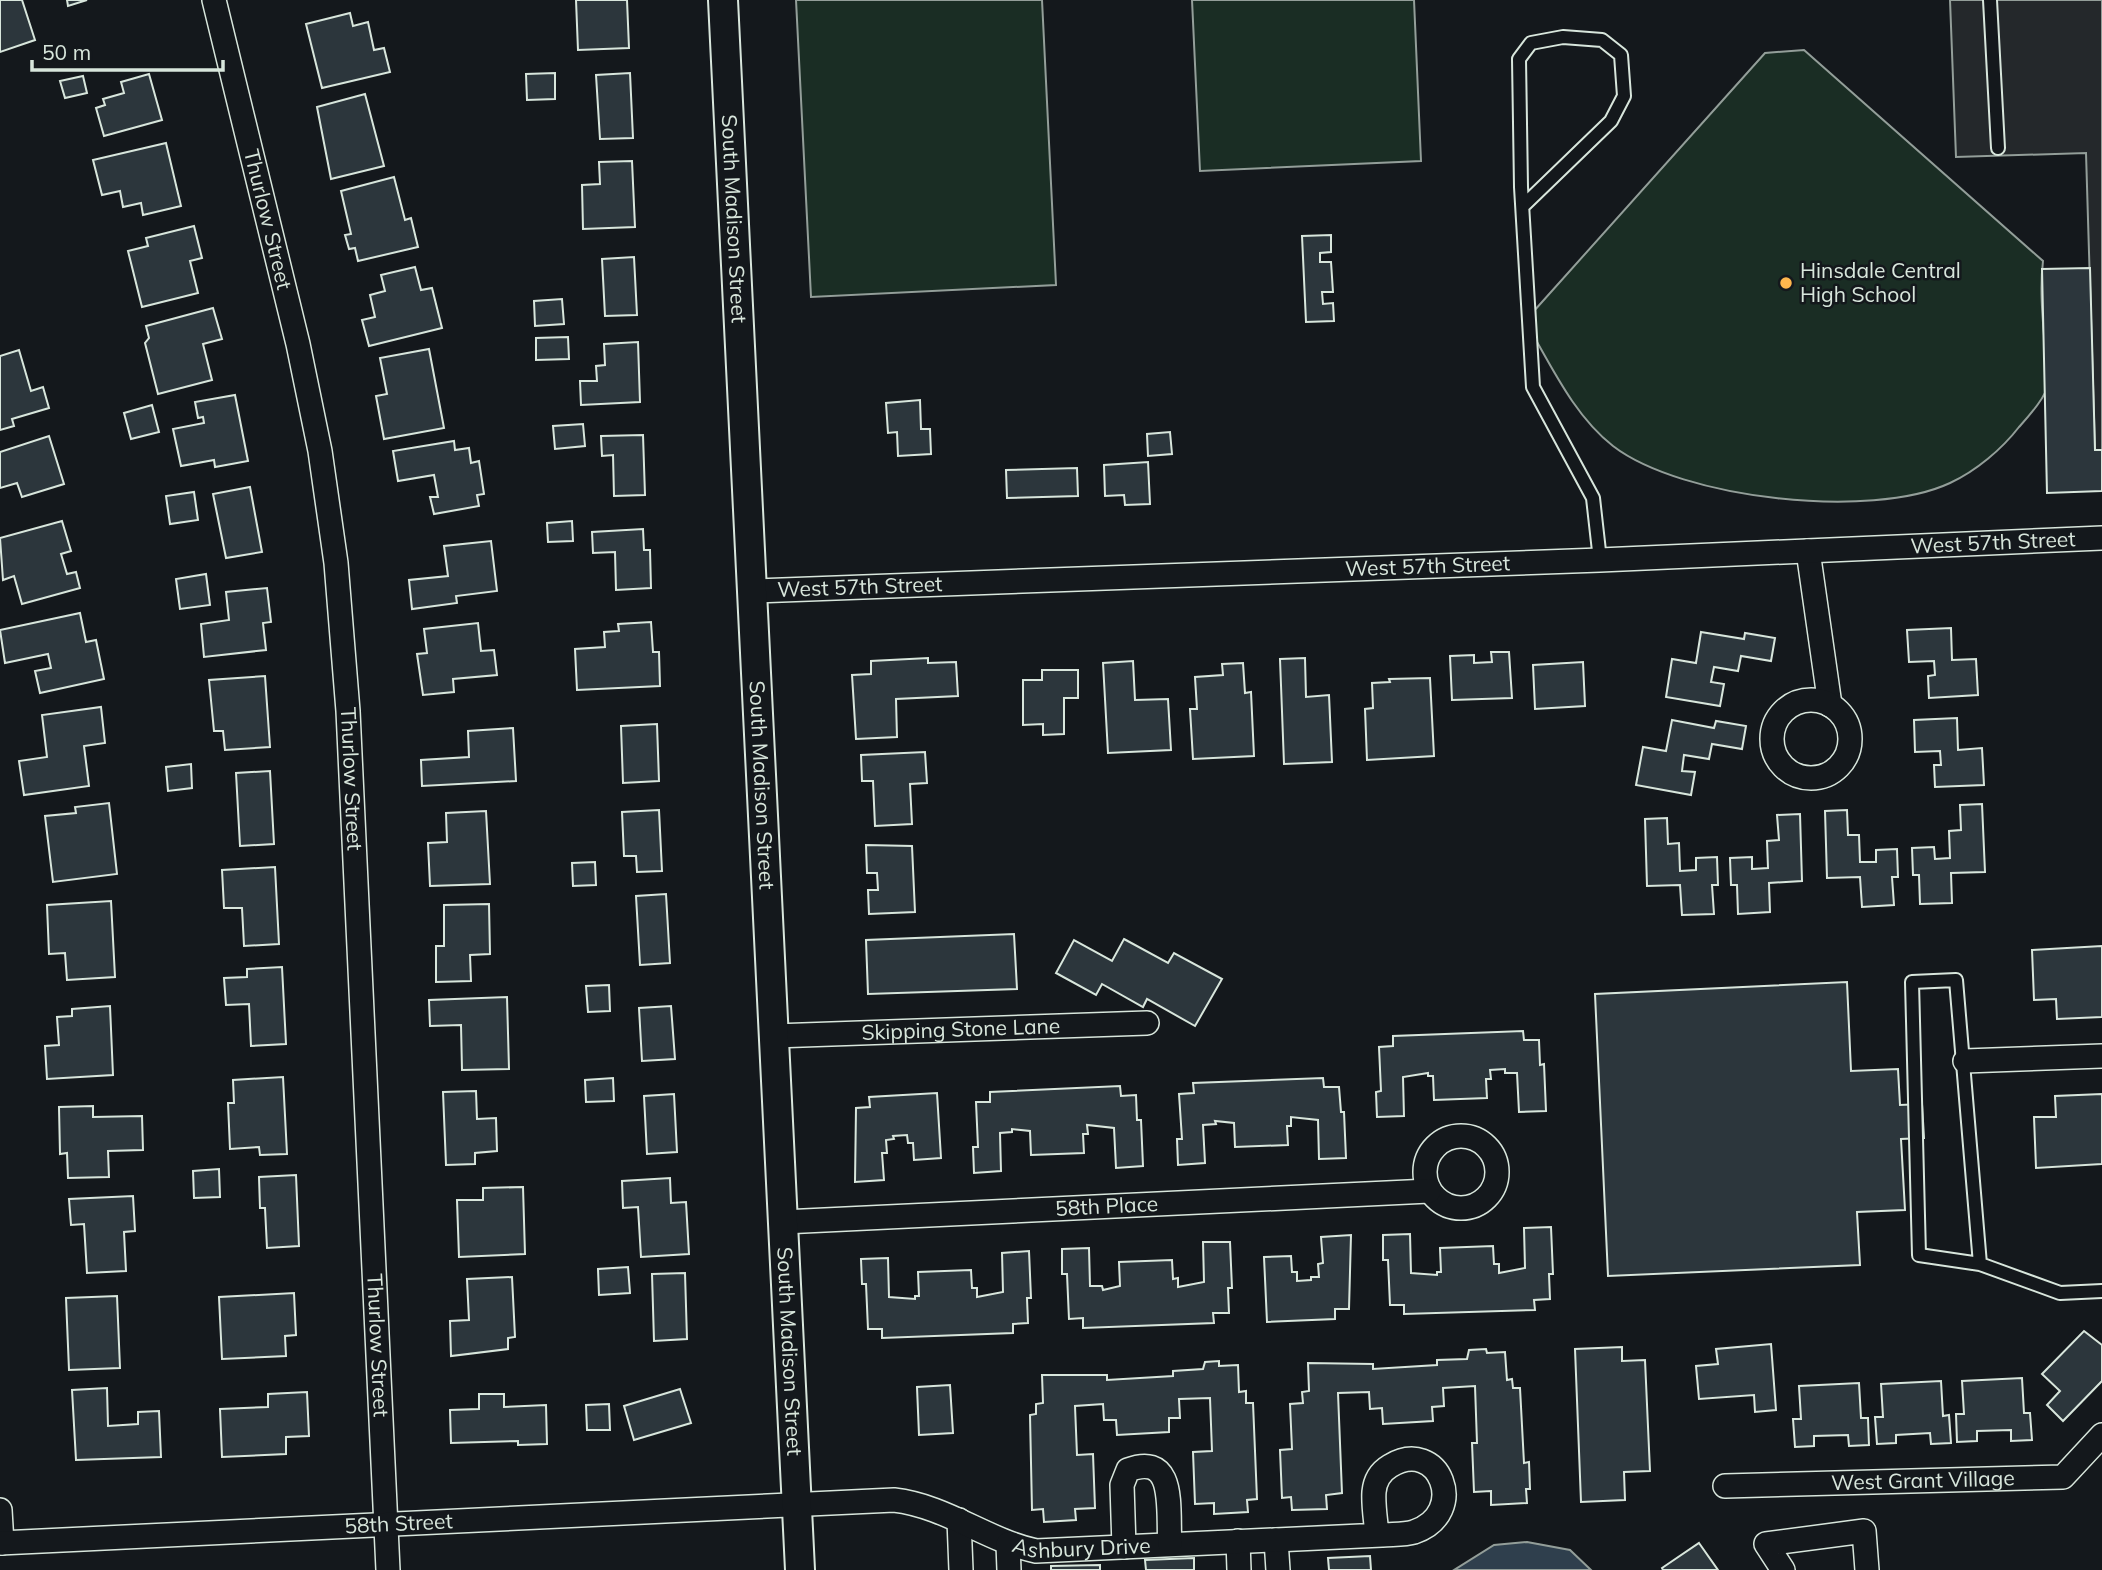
<svg xmlns="http://www.w3.org/2000/svg" width="2102" height="1570" font-family="Mulish,sans-serif">
<style>
.green{fill:#1a2d24;stroke:#939e99;stroke-width:2}
.parking{fill:#24282b;stroke:#939e99;stroke-width:2}
.water{fill:#2f3f4d;stroke:#939e99;stroke-width:2}
.building{fill:#2c363c;stroke:#d8e6dc;stroke-width:2}
.lines{fill:none;stroke-linecap:round;stroke-linejoin:round}
.service-casing{stroke:#d8e6dc;stroke-width:16}
.minor-casing{stroke:#d8e6dc;stroke-width:26}
.tertiary-casing{stroke:#d8e6dc;stroke-width:32}
.service{stroke:#14181c;stroke-width:12}
.minor{stroke:#14181c;stroke-width:23}
.tertiary{stroke:#14181c;stroke-width:28}
.poi-dot{fill:#ffb74d;stroke:#14181c;stroke-width:2.5}
.labels{text-anchor:middle;stroke-width:5;stroke-linejoin:round;paint-order:stroke}
.street-label{font-size:21px;fill:#d8e6dc;stroke:#14181c}
.poi-label{font-size:21px;fill:#d8e6dc;stroke:#14181c;text-anchor:start}
</style>
<rect width="100%" height="100%" fill="#14181c"/>
<g class="green">
<path d="M796 0H1042L1056 285 811 297Z"/>
<path d="M1192 0H1414L1421 161 1200 171Z"/>
<path d="M1804 50 2043 261C2039 294 2044 329 2046 362 2046 369 2049 381 2047 388 2043 401 2028 417 2019 427 2002 449 1976 471 1950 483 1871 520 1682 499 1613 446 1573 415 1550 363 1525 321L1765 53Z"/>
</g>
<path class="parking" d="M1950 0H2102V450H2095L2086 153 1956 157Z"/>
<path class="water" d="M1527 1542 1570 1550 1591 1570H1454L1494 1545Z"/>
<g class="building">
<path d="M0 0H22L35 40 0 52Z"/>
<path d="M67 0H87L68 6Z"/>
<path d="M576 0H627L629 48 578 50Z"/>
<path d="M350 13 353 26 368 22 374 50 384 48 390 72 322 88 306 24Z"/>
<path d="M555 73V99L527 100 526 74Z"/>
<path d="M630 73 633 138 600 139 596 75Z"/>
<path d="M149 74 162 120 104 136 96 108 105 105 103 99 124 93 121 82Z"/>
<path d="M83 76 87 93 65 98 60 81Z"/>
<path d="M365 94 384 166 331 179 317 107Z"/>
<path d="M166 143 181 206 143 215 141 203 123 207 120 191 102 195 93 160Z"/>
<path d="M632 161 635 227 583 229 582 185 600 184 599 162Z"/>
<path d="M394 177 405 220 411 218 418 247 358 261 355 248 349 249 345 235 351 234 341 191Z"/>
<path d="M194 226 202 258 190 261 198 293 142 307 128 251 148 246 146 238Z"/>
<path d="M1331 235V252L1320 253V262H1331L1333 292H1322L1323 304 1333 303 1334 321 1306 322 1302 236Z"/>
<path d="M634 257 637 315 605 316 602 259Z"/>
<path d="M415 267 421 290 432 288 442 328 369 346 362 320 375 317 370 295 385 291 381 275Z"/>
<path d="M2090 268 2095 450H2102V491L2047 493 2042 269Z"/>
<path d="M562 299 564 324 535 326 534 301Z"/>
<path d="M213 308 222 339 203 344 212 380 158 394 145 343 149 338 146 326Z"/>
<path d="M568 337 569 359 536 360V338Z"/>
<path d="M638 342 640 402 581 405 580 381H597L596 366 605 365 604 344Z"/>
<path d="M429 349 444 428 384 439 376 396 387 394 380 358Z"/>
<path d="M19 350 31 391 43 387 49 408 12 419 14 426 0 430V356Z"/>
<path d="M235 395 248 461 215 467 214 460 181 466 173 429 204 423 203 417 198 418 195 402Z"/>
<path d="M920 400 921 429H930L931 454 898 456 897 432 888 433 886 403Z"/>
<path d="M152 405 159 432 131 439 124 413Z"/>
<path d="M583 424 585 446 555 449 553 426Z"/>
<path d="M1170 432 1172 454 1148 456 1147 434Z"/>
<path d="M643 435 645 495 614 496 613 455 602 456 601 436Z"/>
<path d="M49 436 64 484 22 497 17 483 0 488V452Z"/>
<path d="M454 441 455 450 469 448 471 463 479 461 484 494 477 495 479 506 434 514 430 497H438L434 475 398 481 393 451Z"/>
<path d="M1148 462 1150 504 1125 505 1124 495 1105 496 1104 465Z"/>
<path d="M1077 468 1078 496 1007 498 1006 470Z"/>
<path d="M250 487 262 552 226 558 213 494Z"/>
<path d="M194 492 198 520 170 524 166 496Z"/>
<path d="M62 521 71 551 61 554 67 574 76 572 80 588 22 604 14 576 3 580 0 538Z"/>
<path d="M572 521 573 541 548 542 547 523Z"/>
<path d="M643 529 644 550H650L651 588 616 590 615 552 593 553 592 532Z"/>
<path d="M491 541 497 591 456 596 457 603 412 609 409 580 448 576 444 546Z"/>
<path d="M206 574 210 605 180 609 176 579Z"/>
<path d="M267 588 271 622 263 623 266 650 204 657 201 624 229 620 226 592Z"/>
<path d="M80 613 86 642 96 640 104 679 40 693 35 671 51 668 48 654 5 663 0 630Z"/>
<path d="M651 622 653 652H659L660 686 577 690 575 649 605 647 604 632 619 631 618 624Z"/>
<path d="M478 623 481 651 494 650 497 675 453 679 454 692 423 695 417 654 427 653 424 629Z"/>
<path d="M1951 628 1952 660 1976 659 1978 695 1929 698 1928 676 1935 675 1934 661 1909 662 1907 630Z"/>
<path d="M1701 632 1744 639 1745 633 1775 638 1771 661 1741 656 1738 671 1714 667 1711 682 1724 684 1720 706 1666 697 1672 659 1696 663Z"/>
<path d="M1491 652H1509L1512 698 1452 700 1450 656 1474 655V663L1492 662Z"/>
<path d="M928 658V663L956 662 958 696 896 699 897 737 856 739 852 675 871 674V661Z"/>
<path d="M1305 658 1306 697 1329 695 1332 762 1284 764 1280 659Z"/>
<path d="M1133 661 1135 700 1168 699 1171 750 1108 753 1103 663Z"/>
<path d="M1583 662 1585 706 1535 709 1533 665Z"/>
<path d="M1243 663 1245 693 1251 692 1254 756 1193 759 1190 709H1197L1195 677 1223 675 1222 664Z"/>
<path d="M1042 670H1078V698H1064V734L1043 735V724L1023 725V680H1042Z"/>
<path d="M265 676 270 747 225 750 223 731H214L209 680Z"/>
<path d="M1430 678 1434 756 1367 760 1365 709 1373 708 1372 683 1390 682 1389 679Z"/>
<path d="M101 707 105 743 84 746 89 786 24 795 19 761 47 757 42 715Z"/>
<path d="M1957 718 1958 750 1982 748 1984 785 1935 787 1934 765H1941L1940 751 1915 752 1914 720Z"/>
<path d="M1672 720 1714 728 1716 721 1746 726 1742 749 1712 744 1709 759 1684 755 1682 771 1695 772 1691 795 1636 785 1643 747 1666 751Z"/>
<path d="M657 724 659 781 623 783 621 726Z"/>
<path d="M513 728 516 781 422 786 421 760 469 757 468 731Z"/>
<path d="M925 752 927 783 910 784 912 824 875 826 873 781H862L861 755Z"/>
<path d="M191 764 192 788 168 791 166 767Z"/>
<path d="M270 771 274 844 240 846 236 773Z"/>
<path d="M109 803 117 874 53 882 45 816 76 813 75 807Z"/>
<path d="M1982 804 1985 872 1951 873 1952 903 1920 904 1919 875H1913L1912 848 1934 847 1935 859 1950 858 1949 831 1961 830 1960 805Z"/>
<path d="M659 810 662 871 637 872 636 856H624L622 812Z"/>
<path d="M1847 810 1848 835H1859L1860 862H1876V850L1897 849 1898 877H1892L1894 905 1862 907 1860 877 1827 878 1825 811Z"/>
<path d="M486 811 490 884 430 886 428 843 447 842 446 813Z"/>
<path d="M1800 814 1802 881 1769 883 1770 912 1738 914 1737 885H1731L1730 858 1752 857V869L1768 868 1767 841 1779 840 1777 815Z"/>
<path d="M1667 818 1668 844 1679 843 1680 871 1696 870V858L1717 857 1718 885H1712L1714 914 1682 915 1680 885 1647 886 1645 819Z"/>
<path d="M866 845 912 846 915 912 869 914 868 890H878L877 873H867Z"/>
<path d="M595 862 596 885 573 886 572 863Z"/>
<path d="M275 867 279 944 244 946 242 908H224L222 870Z"/>
<path d="M666 894 670 963 640 965 636 896Z"/>
<path d="M111 901 115 977 67 980 65 953 49 954 47 905Z"/>
<path d="M489 904 490 954 470 955 471 981 436 982V946H444V905Z"/>
<path d="M1014 934 1017 989 868 994 866 940Z"/>
<path d="M1124 939 1168 963 1174 953 1222 979 1195 1026 1147 999 1143 1007 1102 984 1096 995 1056 973 1074 940 1112 961Z"/>
<path d="M2102 946V1017L2057 1019 2056 999 2034 1000 2032 950Z"/>
<path d="M282 967 286 1044 251 1046 249 1004 226 1005 224 978 247 977V969Z"/>
<path d="M1847 982 1851 1071 1898 1069 1900 1105 1922 1104 1924 1138 1901 1139 1905 1210 1857 1212 1860 1265 1608 1276 1595 994Z"/>
<path d="M609 985 610 1011 588 1012 586 986Z"/>
<path d="M507 997 509 1069 462 1070 461 1025 430 1026 429 1000Z"/>
<path d="M110 1006 113 1075 47 1079 45 1046 59 1045 57 1017 72 1016V1009Z"/>
<path d="M671 1006 675 1059 642 1061 639 1008Z"/>
<path d="M1523 1031 1524 1040H1539L1540 1065 1544 1064 1546 1111 1519 1112 1517 1073H1505V1069L1490 1070 1491 1079H1486L1487 1098 1434 1100 1433 1076H1428V1073L1403 1077 1404 1116 1377 1117 1376 1092 1381 1091 1379 1047 1393 1046V1036Z"/>
<path d="M283 1077 287 1154 260 1155 259 1147 230 1149 228 1103H234L233 1080Z"/>
<path d="M613 1078 614 1101 586 1102 585 1080Z"/>
<path d="M1323 1078 1324 1087H1339L1341 1112H1344L1346 1158 1319 1159 1318 1120 1291 1117V1126H1287L1288 1145 1235 1147 1234 1123 1215 1121 1216 1124 1203 1125 1205 1163 1178 1165 1177 1139H1182L1179 1094 1194 1093 1193 1083Z"/>
<path d="M1120 1086 1121 1096 1136 1095 1137 1120H1141L1143 1166 1116 1168 1114 1128 1087 1125 1088 1134H1083L1084 1153 1031 1155 1030 1131 1012 1129V1132L1000 1133 1001 1171 974 1173 973 1147H978L976 1102H990V1092Z"/>
<path d="M476 1091 477 1119 496 1118 497 1151 475 1153V1164L446 1165 443 1092Z"/>
<path d="M937 1093 941 1158 914 1160 913 1143H908L907 1135 893 1136 894 1139 886 1140 887 1153H882L884 1180 855 1182 856 1108 870 1107 869 1097Z"/>
<path d="M674 1094 677 1152 647 1154 644 1096Z"/>
<path d="M2102 1094V1164L2036 1168 2034 1117H2056L2055 1096Z"/>
<path d="M93 1106V1117L142 1116 143 1150 108 1151 109 1177 68 1178 67 1153 60 1154 59 1107Z"/>
<path d="M219 1169 220 1197 194 1198 193 1171Z"/>
<path d="M296 1175 299 1246 267 1248 265 1208H260L259 1177Z"/>
<path d="M670 1178 671 1203 686 1202 689 1254 641 1257 638 1207 623 1208 622 1181Z"/>
<path d="M523 1187 525 1254 459 1257 457 1200H483V1188Z"/>
<path d="M133 1196 135 1231 124 1232 126 1271 87 1273 84 1224 71 1225 69 1199Z"/>
<path d="M1551 1227 1553 1274H1549L1550 1299 1534 1300 1535 1310 1404 1314V1305H1390L1388 1260H1383V1235L1410 1234 1411 1273 1437 1275V1272H1441L1440 1248 1493 1246 1494 1264H1499V1273L1525 1268 1524 1228Z"/>
<path d="M1351 1235 1349 1309H1335V1319L1267 1322 1264 1257 1291 1256 1292 1272H1297V1281L1311 1280V1277H1319L1318 1264 1323 1263 1321 1237Z"/>
<path d="M1203 1242H1230L1232 1288H1228L1229 1313H1213L1214 1323 1083 1328V1318L1069 1319 1067 1274H1062V1249L1089 1248 1090 1286H1102L1103 1290 1120 1286 1119 1262 1172 1260 1173 1279 1178 1278V1287L1204 1282Z"/>
<path d="M1029 1251 1031 1298H1027L1028 1323 1013 1324V1333L882 1338V1329H868L866 1284H862L861 1259 888 1258 889 1297 915 1299V1296H919L918 1272 971 1270 972 1288H977V1297L1003 1292 1002 1253Z"/>
<path d="M628 1267 630 1293 599 1295 598 1269Z"/>
<path d="M685 1273 687 1339 654 1341 652 1274Z"/>
<path d="M512 1277 515 1337 508 1338V1349L451 1356 450 1321 469 1320 467 1279Z"/>
<path d="M294 1293 296 1335 285 1336 286 1356 222 1359 219 1297Z"/>
<path d="M117 1296 120 1368 69 1370 66 1298Z"/>
<path d="M2084 1331 2102 1345V1381L2063 1421 2047 1405 2060 1391 2042 1374Z"/>
<path d="M1771 1344 1776 1410 1755 1412 1754 1395 1699 1399 1696 1366 1718 1364 1716 1349Z"/>
<path d="M1622 1347V1361L1645 1360 1650 1471 1624 1472 1625 1500 1581 1502 1575 1349Z"/>
<path d="M1486 1349 1487 1353 1505 1352 1507 1380 1512 1379 1513 1388H1520L1524 1463 1529 1462 1530 1489H1526L1527 1503 1491 1505V1491L1474 1492 1472 1443H1477L1475 1386 1443 1388 1444 1406 1432 1407 1433 1421 1383 1424 1382 1408 1370 1409 1369 1392 1338 1393 1342 1493 1326 1495 1327 1509 1292 1510 1291 1497 1282 1498 1280 1450 1292 1449 1290 1404 1303 1403 1302 1392 1309 1391 1308 1363 1373 1364V1369L1437 1365V1360L1467 1359 1469 1350Z"/>
<path d="M1219 1361V1366L1238 1365 1239 1392 1246 1391V1403H1253L1257 1499 1247 1500 1248 1512 1214 1514V1503L1195 1504 1193 1452 1212 1451 1210 1398 1179 1399 1180 1418H1169V1432L1117 1435 1116 1420H1104L1103 1404 1075 1406 1077 1455 1093 1454 1095 1508 1075 1509 1076 1520 1044 1522 1043 1509 1032 1510 1030 1415 1036 1414V1404L1043 1403 1042 1375H1107V1380L1173 1376V1371L1203 1369 1205 1362Z"/>
<path d="M2022 1378 2024 1413H2030L2032 1440 2011 1441V1430L1977 1431V1441L1957 1442 1956 1414H1964L1962 1381Z"/>
<path d="M1941 1381 1943 1416 1949 1415 1951 1443 1931 1444 1930 1433 1896 1435V1443L1877 1444 1875 1417H1883L1881 1384Z"/>
<path d="M1859 1383 1861 1418H1868L1869 1445 1849 1446 1848 1435 1814 1436V1446L1795 1447 1793 1419H1801L1799 1386Z"/>
<path d="M950 1385 953 1433 919 1435 917 1387Z"/>
<path d="M107 1388 108 1426 138 1424V1412L159 1411 161 1457 76 1460 72 1390Z"/>
<path d="M680 1389 691 1423 634 1440 624 1406Z"/>
<path d="M307 1392 309 1436 286 1437V1454L222 1457 220 1409 268 1407V1394Z"/>
<path d="M479 1394H504V1407L546 1405 547 1444 518 1445V1441L451 1443 450 1410 479 1409Z"/>
<path d="M609 1404 610 1430H587L586 1405Z"/>
<path d="M1699 1543 1718 1570H1663L1662 1568Z"/>
<path d="M1370 1556 1371 1570H1329L1328 1558Z"/>
<path d="M1194 1558V1570H1146L1145 1560Z"/>
<path d="M1100 1565V1570H1051V1566Z"/>
</g>
<g class="lines">
<g class="service-casing">
<g id="service">
<path d="M1990 0 1998 148"/>
<path d="M1523 206 1611 121 1624 96 1621 55 1602 40 1563 37 1531 43 1519 59 1521 187 1533 387 1593 498 1600 560"/>
<path d="M1980 1264 1919 1255 1912 982 1956 980 1980 1264 2060 1293 2102 1291"/>
</g>
</g>
<g class="minor-casing">
<g id="minor">
<path id="s1" d="M214 0 298 344 320 451 336 563 348 711 388 1570"/>
<path d="M1808 551 1830 705"/>
<path id="s2" d="M752 591 1600 560 2102 538"/>
<circle cx="1811" cy="739" r="39"/>
<path id="s3" d="M774 1036 1147 1023"/>
<path d="M1965 1061 2102 1056"/>
<circle cx="1461" cy="1172" r="36"/>
<path id="s4" d="M783 1222 1429 1191"/>
<path id="s5" d="M1725 1486 2063 1477 2102 1435"/>
<path d="M0 1510 2 1543"/>
<path d="M959 1520 961 1570"/>
<path d="M1276 1540 1278 1570"/>
<path d="M1238 1541 1239 1570"/>
<path id="s6" d="M0 1543 894 1500C946 1506 986 1540 1036 1551L1382 1535C1392 1534 1404 1535 1414 1532 1470 1513 1439 1436 1390 1466 1380 1472 1375 1481 1374 1492 1373 1506 1376 1521 1377 1535"/>
<path d="M1008 1544 1009 1570"/>
<path d="M1124 1547 1122 1485 1128 1470C1178 1451 1167 1512 1170 1544"/>
<path d="M1783 1570 1766 1544 1864 1531 1867 1570"/>
</g>
</g>
<g class="tertiary-casing">
<g id="tertiary">
<path id="s7" d="M723 0 800 1570"/>
</g>
</g>
<use href="#service" class="service"/>
<use href="#minor" class="minor"/>
<use href="#tertiary" class="tertiary"/>
</g>
<circle class="poi-dot" cx="1786" cy="283" r="7"/>
<g class="labels">
<g class="street-label">
<text dy="7" stroke="none"><textPath href="#s1" startOffset="226">Thurlow Street</textPath></text>
<text dy="7" stroke="none"><textPath href="#s7" startOffset="219">South Madison Street</textPath></text>
<text dy="7" stroke="none"><textPath href="#s2" startOffset="1242">West 57th Street</textPath></text>
<text dy="7" stroke="none"><textPath href="#s2" startOffset="676">West 57th Street</textPath></text>
<text dy="7" stroke="none"><textPath href="#s2" startOffset="108">West 57th Street</textPath></text>
<text dy="7" stroke="none"><textPath href="#s1" startOffset="793">Thurlow Street</textPath></text>
<text dy="7" stroke="none"><textPath href="#s7" startOffset="786">South Madison Street</textPath></text>
<text dy="7" stroke="none"><textPath href="#s3" startOffset="187">Skipping Stone Lane</textPath></text>
<text dy="7" stroke="none"><textPath href="#s4" startOffset="324">58th Place</textPath></text>
<text dy="7" stroke="none"><textPath href="#s1" startOffset="1360">Thurlow Street</textPath></text>
<text dy="7" stroke="none"><textPath href="#s7" startOffset="1353">South Madison Street</textPath></text>
<text dy="7" stroke="none"><textPath href="#s5" startOffset="198">West Grant Village</textPath></text>
<text dy="7" stroke="none"><textPath href="#s6" startOffset="399">58th Street</textPath></text>
<text dy="7" stroke="none"><textPath href="#s6" startOffset="1092">Ashbury Drive</textPath></text>
</g>
<g class="poi-label">
<text x="1800" y="278">Hinsdale Central<tspan x="1800" dy="24">High School</tspan></text>
</g>
</g>
<path d="M32 60v10h191v-10" fill="none" stroke="#d8e6dc" stroke-width="3.5"/>
<text x="42" y="60" font-size="21" fill="#d8e6dc" stroke="#14181c" stroke-width="5" paint-order="stroke">50 m</text>
</svg>
